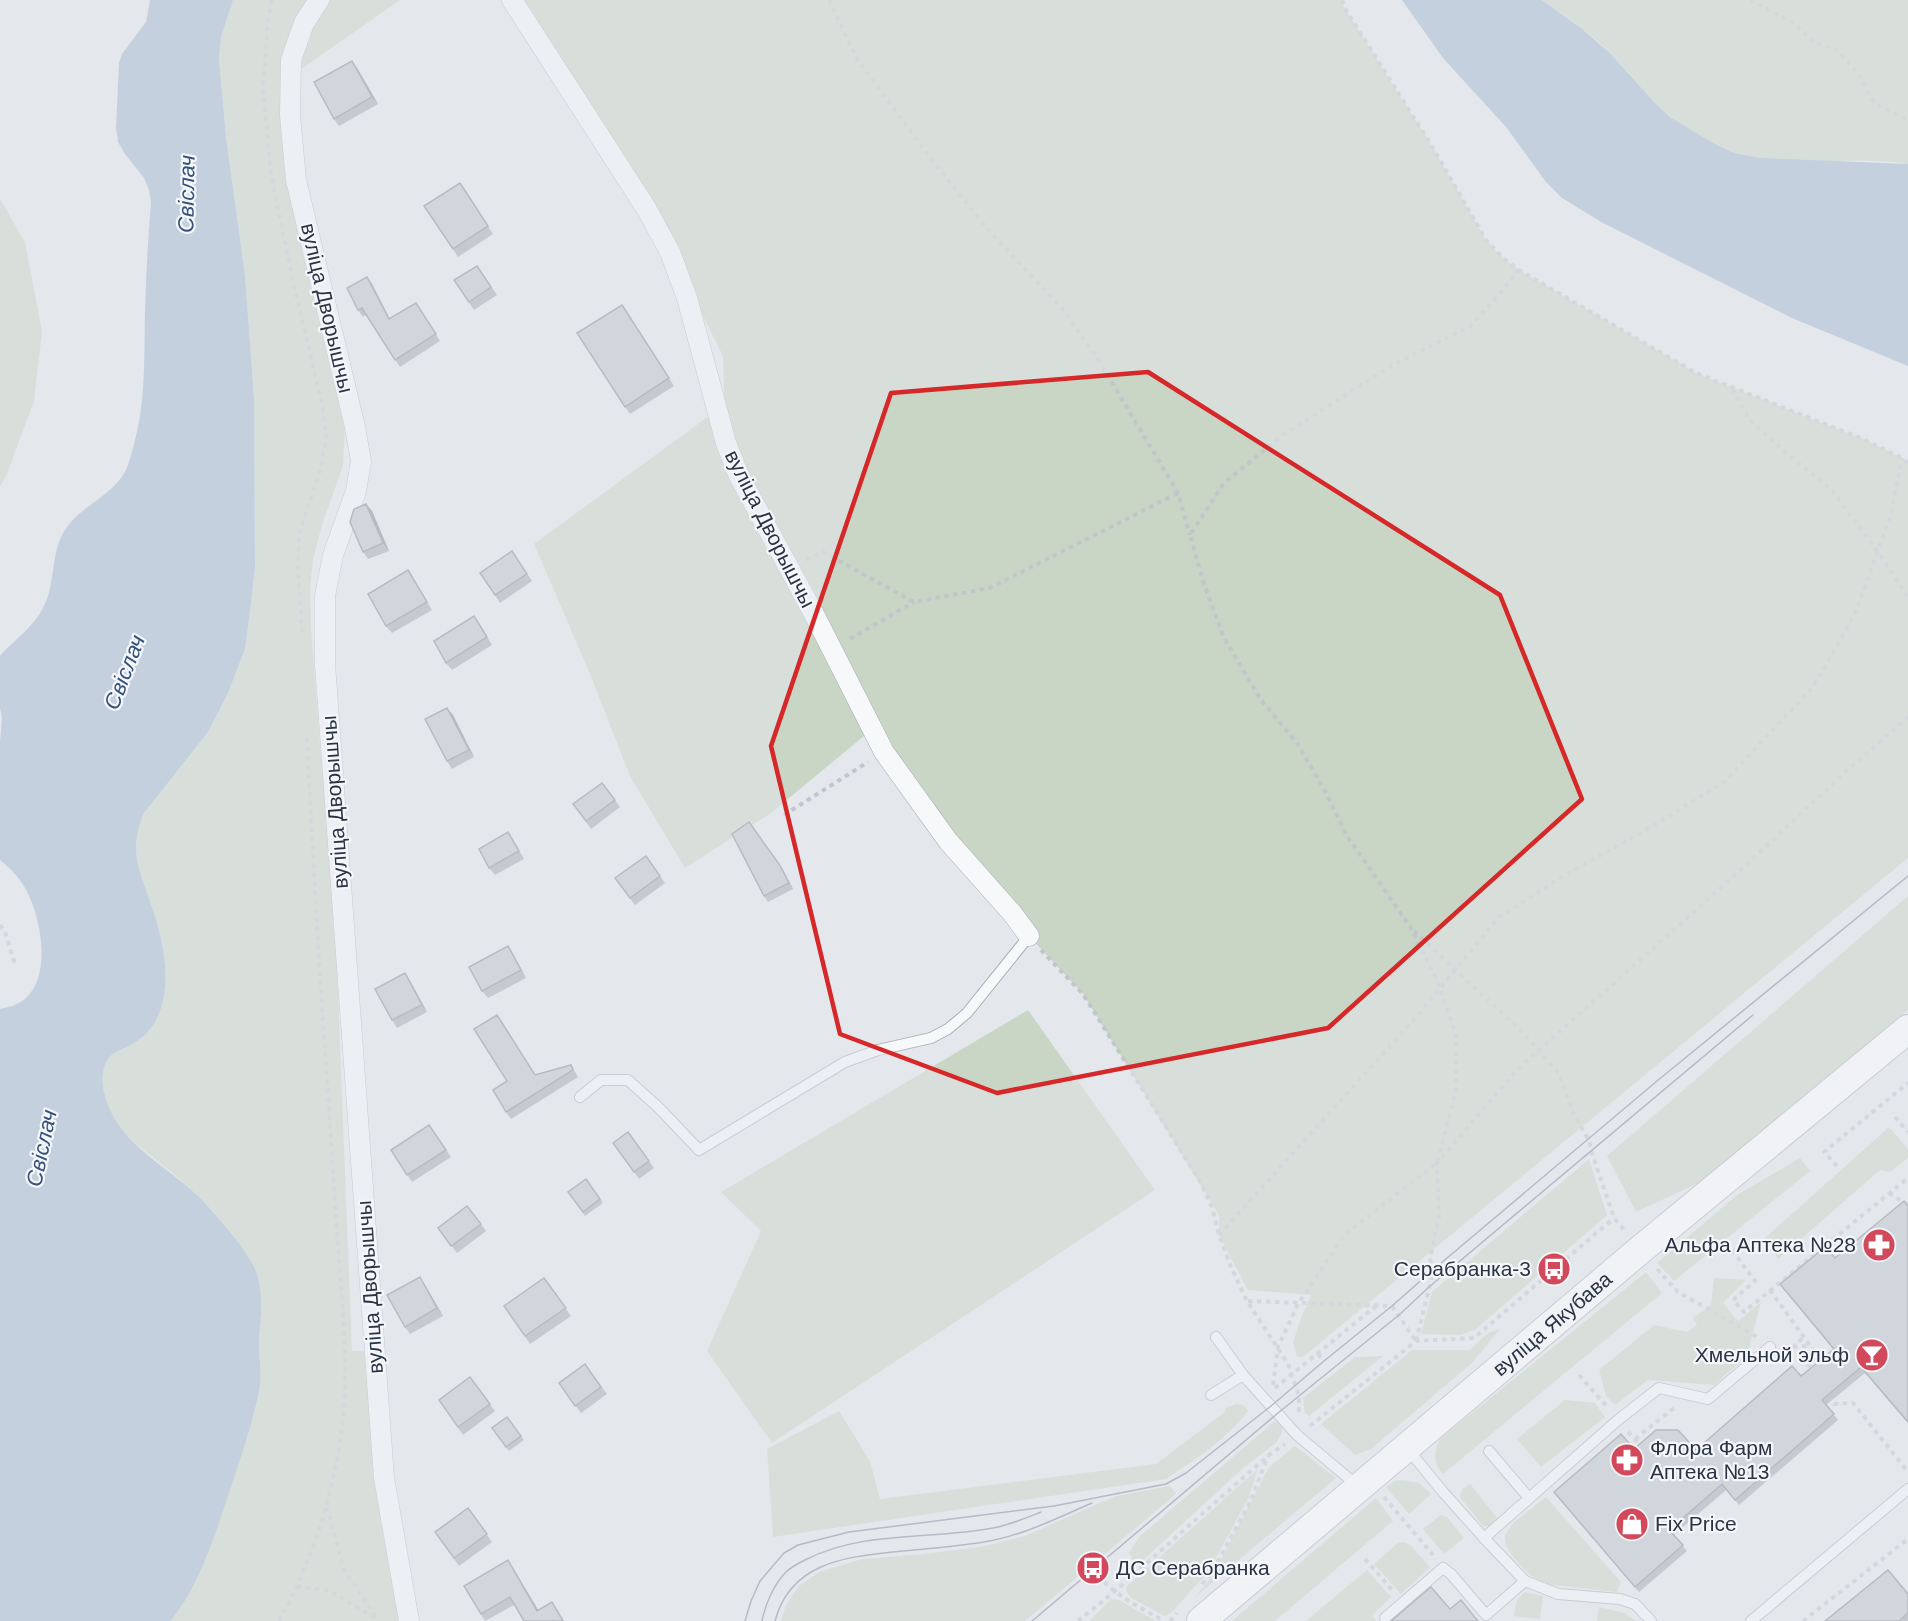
<svg xmlns="http://www.w3.org/2000/svg" width="1908" height="1621" font-family="Arial,sans-serif">
<style>
.green{fill:#c9d6c5}
.water{fill:#9fb4cc}
.lines{fill:none;stroke-linecap:round;stroke-linejoin:round}
.lane-casing{stroke:#a9aeb7;stroke-width:12}
.street-casing{stroke:#a9aeb7;stroke-width:21}
.secondary-casing{stroke:#a9aeb7;stroke-width:30}
.path{stroke:#c2c5cb;stroke-width:4;stroke-dasharray:4.5 4.5;stroke-linecap:butt}
.lane{stroke:#f7f8fa;stroke-width:10}
.street{stroke:#f7f8fa;stroke-width:20}
.secondary{stroke:#fff;stroke-width:28}
.tram{stroke:#7d8696;stroke-width:1.5}
.wall{fill:#a1a5ae}
.shaded-wall{fill:#83868d}
.building{fill:#bbc0ca;stroke:#83868d;stroke-width:1.5}
.marked{fill:none;stroke:#d62828;stroke-width:4.5;stroke-linejoin:round}
.labels{text-anchor:middle;stroke-width:4.5;stroke-linejoin:round;paint-order:stroke}
.street-label{font-size:21px;fill:#2b3445;stroke:#f4f6f9}
.poi-label{font-size:21px;fill:#2b3445;stroke:#f4f6f9;text-anchor:end}
.water-label{font-size:22px;font-style:italic;fill:#34527a;stroke:#f4f6f9}
</style>
<rect width="100%" height="100%" fill="#e4e7ec"/>
<g class="green">
<path d="M233 0H400L287 79 345 424 343 466 322 525 313 560 310 589 311 628 320 745 333 865 352 1351H367L373 1472 401 1621H171C177 1612 184 1603 189 1594 208 1560 219 1519 232 1482 243 1450 255 1418 260 1385 262 1370 258 1354 259 1338 260 1317 265 1296 257 1275 249 1253 222 1221 206 1204 189 1186 169 1170 150 1155 129 1139 113 1125 106 1099 102 1087 100 1069 109 1058 114 1051 125 1049 132 1044 161 1029 168 995 165 964 163 946 159 927 153 910 141 873 127 852 144 813L228 693 245 649 251 604 255 567 254 398 245 275 226 137 219 58 221 37Z"/>
<path d="M513 0H1342L1344 7 1433 148 1486 240 1504 259 1519 270 1696 373 1863 439 1902 458 1908 463V858L1303 1357H1297L1293 1342 1301 1318 1311 1295 1248 1290 1219 1235V1215L1083 994 1029 936 939 823 833 649 864 736 771 813 685 868 630 776 590 674 534 544 717 410 725 424 723 356 650 210Z"/>
<path d="M1542 0H1908V164C1852 155 1789 170 1734 153 1705 143 1676 123 1654 102 1638 87 1626 69 1611 54 1591 33 1566 17 1542 0Z"/>
<path d="M0 199 25 242 42 331 34 401 7 474 0 487Z"/>
<path d="M1908 896V1010L1707 1179 1636 1212 1607 1156Z"/>
<path d="M1028 1010 1155 1190 772 1443 707 1351 761 1231 721 1192Z"/>
<path d="M1888 1128 1891 1129 1908 1149V1158L1890 1172 1880 1170 1778 1259 1765 1238Z"/>
<path d="M1800 1158 1810 1171 1674 1281 1657 1263 1737 1195Z"/>
<path d="M1589 1159 1607 1215 1476 1329 1460 1335 1421 1334 1432 1292Z"/>
<path d="M1646 1272 1662 1293 1443 1474C1433 1463 1433 1450 1441 1438Z"/>
<path d="M1714 1278 1746 1280 1723 1303 1738 1321 1761 1302 1747 1356 1714 1385 1648 1380 1615 1405 1606 1396 1599 1370 1654 1325 1687 1332 1697 1325 1693 1318 1711 1305Z"/>
<path d="M1500 1329 1473 1362 1371 1449 1355 1455 1321 1424 1412 1350H1470L1488 1333Z"/>
<path d="M1383 1356 1309 1416 1305 1413 1303 1398 1355 1357Z"/>
<path d="M1565 1400 1595 1403 1605 1417 1541 1467 1517 1439Z"/>
<path d="M1236 1404 1243 1405 1248 1411C1226 1440 1196 1459 1166 1479L773 1537 767 1449 839 1411 870 1461 880 1499 1156 1464 1213 1421 1225 1412 1226 1408Z"/>
<path d="M1275 1421 1282 1428V1433L1276 1443 1242 1469 1140 1563H1134L1129 1553 1140 1536Z"/>
<path d="M1295 1446 1336 1478 1195 1597 1212 1577 1269 1467Z"/>
<path d="M1258 1469 1248 1499 1208 1572 1172 1612 1165 1616 1131 1598 1126 1591V1587Z"/>
<path d="M1403 1480 1419 1483 1431 1494 1409 1514 1386 1487 1395 1481Z"/>
<path d="M1470 1484 1498 1519 1490 1526H1483L1460 1497 1462 1489Z"/>
<path d="M1170 1486 1176 1494 1025 1621H781L786 1605 799 1586 819 1572 862 1559 925 1554 985 1546 1025 1536 1116 1496Z"/>
<path d="M1546 1497 1621 1582 1617 1592 1544 1584 1529 1574 1512 1556 1506 1546 1505 1536 1513 1523Z"/>
<path d="M1376 1498 1393 1521 1275 1621H1232Z"/>
<path d="M1441 1515 1447 1517 1464 1538 1444 1554 1423 1529Z"/>
<path d="M1404 1542 1410 1545 1430 1567 1401 1594 1374 1564 1398 1543Z"/>
<path d="M1367 1570 1391 1597 1372 1615 1376 1621H1306Z"/>
<path d="M1525 1592 1543 1596 1540 1619 1514 1616C1515 1606 1516 1598 1525 1592Z"/>
<path d="M1111 1599 1119 1600 1156 1621H1089Z"/>
<path d="M1599 1607 1624 1613 1636 1621H1597Z"/>
</g>
<g class="water">
<path d="M150 0H233L221 37 219 58 226 137 245 275 254 398 255 567 251 604 245 649 228 693 208 732 144 813C127 852 141 873 153 910 159 927 163 946 165 964 168 995 161 1029 132 1044 125 1049 114 1051 109 1058 100 1069 102 1087 106 1099 119 1146 174 1169 206 1204 221 1221 250 1253 257 1274 264 1296 261 1316 259 1338 258 1354 262 1370 260 1385 255 1417 244 1447 234 1478 221 1516 209 1558 189 1594 184 1603 177 1612 171 1621H0V1009C9 1007 18 1005 26 998 52 975 41 915 25 888 19 877 10 868 0 860V742L2 718 0 708V656C18 636 39 624 48 596 55 574 52 550 65 530 81 505 112 497 126 470 129 463 131 455 133 448 146 403 144 358 145 312 146 275 148 239 151 202L149 190 144 178 125 154 118 142 116 128 119 63 122 54 146 22Z"/>
<path d="M1402 0H1542L1581 28 1610 53 1653 101 1670 117 1713 143 1734 153 1760 158 1908 164V366L1792 318 1603 223 1562 198 1546 182 1506 127 1443 58Z"/>
</g>
<g class="lines">
<g class="lane-casing">
<g id="lane">
<path d="M580 1097 601 1080H628L659 1108 699 1150 845 1062 878 1050 931 1038 948 1029 967 1013 1029 936"/>
<path d="M1216 1337 1243 1375 1297 1435 1359 1487"/>
<path d="M1211 1395 1243 1375"/>
<path d="M1407 1448 1443 1492 1484 1538 1525 1581 1558 1594 1620 1599 1635 1604 1651 1621"/>
<path d="M1489 1451 1529 1498"/>
<path d="M1484 1538 1618 1420 1659 1388 1708 1399 1770 1347"/>
<path d="M1385 1618 1443 1568 1451 1574 1486 1615 1525 1581"/>
<path d="M1751 1621 1908 1489"/>
</g>
</g>
<g class="street-casing">
<g id="street">
<path d="M319 0 304 23 291 60 290 115 296 180 355 427 361 461 356 491 333 555 325 596V664L384 1478 409 1621"/>
<path d="M512 0 646 208 670 252 687 298 726 443 739 476 814 614 884 752 948 841 1012 913 1029 936"/>
</g>
</g>
<g class="secondary-casing">
<g id="secondary">
<path id="s1" d="M1201 1621 1640 1250 1908 1029"/>
</g>
</g>
<g class="path">
<path d="M272 0 268 20 263 88 271 175 294 286 322 404 326 438 321 467 299 534 298 566 302 633"/>
<path d="M829 0 857 59 938 168 991 233 1061 307 1098 359 1178 493 1190 535"/>
<path d="M1342 0 1344 7 1433 148 1486 240 1504 259 1519 270 1696 373 1863 439 1902 458 1908 463"/>
<path d="M1750 0 1795 24 1814 43 1836 49 1859 75 1874 103 1908 120"/>
<path d="M1732 389 1749 419 1786 453 1830 488 1878 552 1908 597"/>
<path d="M806 559 823 552 914 602 990 588 1178 493"/>
<path d="M850 639 914 602"/>
<path d="M784 815 868 762"/>
<path d="M0 925 5 932 15 964"/>
<path d="M1414 931 1519 1029 1558 1072 1575 1117 1589 1140 1591 1150 1614 1218 1625 1231"/>
<path d="M1041 950 1083 994 1201 1183 1212 1207 1219 1235 1231 1267 1247 1301 1288 1364 1299 1396V1412"/>
<path d="M1895 1117 1908 1132"/>
<path d="M1837 1166 1824 1152 1908 1083"/>
<path d="M1889 1193 1908 1205"/>
<path d="M1219 1235 1419 1014 1498 918 1562 877 1656 824 1724 782 1813 687 1855 614 1891 514 1902 458"/>
<path d="M1732 1250 1755 1281 1733 1300 1744 1312 1908 1178"/>
<path d="M1554 1269 1565 1283"/>
<path d="M1657 1269 1678 1292 1759 1338"/>
<path d="M1770 1290 1816 1354 1806 1370 1810 1375"/>
<path d="M1248 1301 1392 1306 1416 1341"/>
<path d="M1416 1341 1434 1269 1430 1259 1439 1217 1437 1163 1518 1069 1746 865 1852 766 1908 717"/>
<path d="M1784 1347 1809 1346"/>
<path d="M1318 1354 1324 1361"/>
<path d="M1786 1354 1803 1338"/>
<path d="M1579 1375 1608 1408"/>
<path d="M1273 1385 1278 1347 1298 1304 1345 1234 1437 1163 1456 1090V1035L1438 983 1411 928 1347 836 1324 789 1297 743 1261 700 1224 638 1204 584 1190 535 1224 483 1283 435 1391 366 1470 326 1491 304 1519 270"/>
<path d="M1275 1388 1376 1306"/>
<path d="M1828 1397 1834 1404 1853 1403 1908 1472"/>
<path d="M1310 1426 1416 1341 1474 1338 1614 1218"/>
<path d="M1628 1432 1638 1443V1451"/>
<path d="M1635 1439 1674 1408"/>
<path d="M1384 1497 1433 1555"/>
<path d="M327 1507 344 1570 378 1620"/>
<path d="M1365 1559 1394 1592"/>
<path d="M1093 1568C1110 1594 1138 1606 1164 1621"/>
<path d="M1202 1584 1211 1574 1250 1502 1268 1456"/>
<path d="M297 1586 330 1591 376 1619"/>
<path d="M279 1621C312 1562 333 1496 342 1428 349 1371 343 1314 339 1257 335 1207 332 1157 329 1108 320 984 313 860 307 737"/>
<path d="M1078 1621 1114 1592 1269 1455 1285 1444"/>
<path d="M1170 1621 1177 1613"/>
<path d="M1803 1621 1908 1539"/>
</g>
<use href="#lane" class="lane"/>
<use href="#street" class="street"/>
<use href="#secondary" class="secondary"/>
<g class="tram">
<path d="M745 1621 751 1601 760 1581 784 1553 798 1545 849 1532 1054 1506 1166 1484 1186 1473 1271 1406 1324 1361 1392 1306 1434 1269 1657 1081 1908 876"/>
<path d="M762 1621C765 1605 774 1584 786 1572 791 1567 799 1563 805 1560 863 1530 931 1540 993 1528 1010 1525 1026 1518 1041 1512"/>
<path d="M775 1621C790 1564 843 1557 893 1552 923 1549 954 1547 984 1542 1022 1536 1057 1518 1092 1503"/>
<path d="M1032 1621 1278 1413 1399 1315 1429 1287 1753 1015"/>
</g>
</g>
<g class="wall">
<path d="M357 68 378 104 339 126 334 119Z"/>
<path d="M460 183 493 234 458 257 424 206Z"/>
<path d="M477 266 497 295 474 310 454 280Z"/>
<path d="M367 277 372 284 390 319 416 303 440 341 400 367 366 315 363 317 358 310Z"/>
<path d="M622 305 674 386 630 414 625 407Z"/>
<path d="M366 504 372 511 389 551 368 559 363 552Z"/>
<path d="M512 551 532 581 500 603 480 573Z"/>
<path d="M408 570 432 610 392 633 386 626Z"/>
<path d="M479 624 492 645 452 670 446 663Z"/>
<path d="M447 708 453 715 474 757 452 769 447 761Z"/>
<path d="M602 783 620 807 591 829 573 804Z"/>
<path d="M508 832 524 859 495 875 489 868Z"/>
<path d="M646 856 665 883 635 905 615 878Z"/>
<path d="M783 870 793 889 768 902 764 896Z"/>
<path d="M508 946 513 954 526 978 488 998 482 991Z"/>
<path d="M410 981 427 1012 397 1028 392 1020Z"/>
<path d="M502 1022 535 1075 571 1065 578 1077 511 1119 506 1112 507 1081Z"/>
<path d="M429 1125 451 1157 412 1182 391 1150Z"/>
<path d="M628 1132 654 1168 639 1179 613 1143Z"/>
<path d="M586 1179 603 1203 585 1216 568 1192Z"/>
<path d="M467 1206 486 1231 457 1253 438 1228Z"/>
<path d="M1908 1206V1423L1865 1373 1826 1405 1838 1420 1739 1505 1726 1490 1674 1535 1687 1551 1639 1592 1554 1492 1634 1449 1696 1450 1801 1376 1834 1350 1780 1284 1835 1258Z"/>
<path d="M544 1278 571 1316 530 1344 504 1306Z"/>
<path d="M425 1285 443 1316 410 1334 405 1327Z"/>
<path d="M585 1364 607 1394 581 1413 559 1383Z"/>
<path d="M470 1377 495 1411 463 1435 439 1400Z"/>
<path d="M507 1417 524 1440 509 1451 492 1428Z"/>
<path d="M468 1508 492 1542 459 1566 435 1532Z"/>
<path d="M513 1568 538 1610 557 1609 564 1621 514 1605 485 1621 481 1614Z"/>
<path d="M1908 1594V1621H1825Z"/>
</g>
<g class="shaded-wall">
<path d="M352 61 357 68 378 104 372 97Z"/>
<path d="M367 277 372 284 393 326 389 319Z"/>
<path d="M366 504 372 511 389 551 383 543Z"/>
<path d="M447 708 453 715 474 757 469 750Z"/>
<path d="M779 864 783 870 793 889 789 883Z"/>
<path d="M508 946 513 954 526 978 521 970Z"/>
<path d="M405 973 410 981 427 1012 422 1005Z"/>
<path d="M420 1277 425 1285 443 1316 437 1308Z"/>
<path d="M508 1560 513 1568 543 1618 537 1611Z"/>
</g>
<g class="building">
<path d="M352 61 372 97 334 119 314 82Z"/>
<path d="M460 183 488 226 453 249 424 206Z"/>
<path d="M477 266 491 287 469 302 454 280Z"/>
<path d="M367 277 389 319 416 303 436 334 395 360 362 308 358 310 347 288Z"/>
<path d="M622 305 669 378 625 407 577 333Z"/>
<path d="M366 504 383 543 363 552 350 522 354 509Z"/>
<path d="M512 551 527 574 495 595 480 573Z"/>
<path d="M408 570 427 602 386 626 368 594Z"/>
<path d="M474 616 487 637 446 663 434 641Z"/>
<path d="M447 708 469 750 447 761 425 719Z"/>
<path d="M602 783 615 800 586 821 573 804Z"/>
<path d="M749 822 779 864 789 883 764 896 732 834Z"/>
<path d="M508 832 519 851 489 868 479 849Z"/>
<path d="M646 856 660 876 630 898 615 878Z"/>
<path d="M508 946 521 970 482 991 469 967Z"/>
<path d="M405 973 422 1005 392 1020 375 989Z"/>
<path d="M497 1015 535 1075 571 1065 573 1070 506 1112 493 1090 507 1081 474 1029Z"/>
<path d="M429 1125 446 1150 407 1175 391 1150Z"/>
<path d="M628 1132 649 1161 634 1172 613 1143Z"/>
<path d="M586 1179 600 1199 583 1212 568 1192Z"/>
<path d="M1904 1201 1908 1206V1422L1861 1367 1822 1400 1834 1414 1735 1500 1722 1484 1669 1530 1683 1545 1635 1587 1554 1492 1621 1434 1634 1449 1656 1430H1678L1696 1450 1792 1366 1801 1376 1834 1349 1780 1284 1825 1247 1835 1258Z"/>
<path d="M467 1206 481 1224 451 1246 438 1228Z"/>
<path d="M420 1277 437 1308 405 1327 387 1295Z"/>
<path d="M544 1278 566 1308 525 1336 504 1306Z"/>
<path d="M585 1364 601 1387 575 1406 559 1383Z"/>
<path d="M470 1377 490 1404 458 1427 439 1400Z"/>
<path d="M507 1417 521 1436 506 1447 492 1428Z"/>
<path d="M468 1508 487 1534 454 1558 435 1532Z"/>
<path d="M508 1560 537 1611 552 1602 563 1621H524L510 1597 481 1614 464 1586Z"/>
<path d="M1888 1570 1908 1594V1613L1899 1621H1825Z"/>
<path d="M1431 1587 1450 1609 1461 1600 1478 1621H1391Z"/>
</g>
<path d="M0 0H1908V1621H0ZM1148 372 1500 595 1582 799 1328 1028 997 1093 840 1034 771 746 891 393Z" fill="#e4e7ec" fill-opacity=".55" fill-rule="evenodd"/>
<path class="marked" d="M1148 372 1500 595 1582 799 1328 1028 997 1093 840 1034 771 746 891 393Z"/>
<defs>
<g id="pharmacy-disc" transform="scale(1.725)"><circle r="9.5" fill="#d1495b" stroke="#f4f6f9"/><path d="M-2-6h4v4h4v4h-4v4h-4v-4h-4v-4h4Z" fill="#fff"/></g>
<g id="bus-disc" transform="scale(1.725)"><circle r="9.5" fill="#d1495b" stroke="#f4f6f9"/><path d="M-5-6H5V4H4V6H2V4H-2V6H-4V4H-5ZM-3.5-4V0h7V-4ZM-3.5 1.2v1.5H-2V1.2ZM2 1.2v1.5H3.5V1.2Z" fill="#fff"/></g>
<g id="bar-disc" transform="scale(1.725)"><circle r="9.5" fill="#d1495b" stroke="#f4f6f9"/><path d="M-6-5H6L.8 .8V4.5H3.5V6h-7V4.5H-.8V.8Z" fill="#fff"/></g>
<g id="shop-disc" transform="scale(1.725)"><circle r="9.5" fill="#d1495b" stroke="#f4f6f9"/><path d="M-5-2.5h2.3a2.7 3.5 0 0 1 5.4 0H5L5.5 6h-11ZM-1.5-2.5h3a1.5 2.3 0 0 0-3 0Z" fill="#fff"/></g>
</defs>
<g fill-rule="evenodd">
<use href="#pharmacy-disc" x="1879" y="1245"/>
<use href="#bus-disc" x="1554" y="1269"/>
<use href="#bar-disc" x="1872" y="1355"/>
<use href="#pharmacy-disc" x="1627" y="1460"/>
<use href="#shop-disc" x="1632" y="1524"/>
<use href="#bus-disc" x="1093" y="1568"/>
</g>
<g class="labels">
<g class="street-label">
<text transform="translate(327 308) rotate(77)" y="7">вуліца Дворышчы</text>
<text transform="translate(770 529) rotate(63)" y="7">вуліца Дворышчы</text>
<text transform="translate(335 802) rotate(-94)" y="7">вуліца Дворышчы</text>
<text transform="translate(370 1287) rotate(-94)" y="7">вуліца Дворышчы</text>
<text dy="7" stroke="none"><textPath href="#s1" startOffset="460">вуліца Якубава</textPath></text>
</g>
<g class="poi-label">
<text x="1856" y="1252">Альфа Аптека №28</text>
<text x="1531" y="1276">Серабранка-3</text>
<text x="1849" y="1362">Хмельной эльф</text>
<text x="1650" y="1455" text-anchor="start">Флора Фарм<tspan x="1650" dy="24">Аптека №13</tspan></text>
<text x="1655" y="1531" text-anchor="start">Fix Price</text>
<text x="1116" y="1575" text-anchor="start">ДС Серабранка</text>
</g>
<g class="water-label">
<text transform="translate(186 194) rotate(-89)" y="8">Свіслач</text>
<text transform="translate(124 672) rotate(-69)" y="8">Свіслач</text>
<text transform="translate(41 1148) rotate(-78)" y="8">Свіслач</text>
</g>
</g>
</svg>
